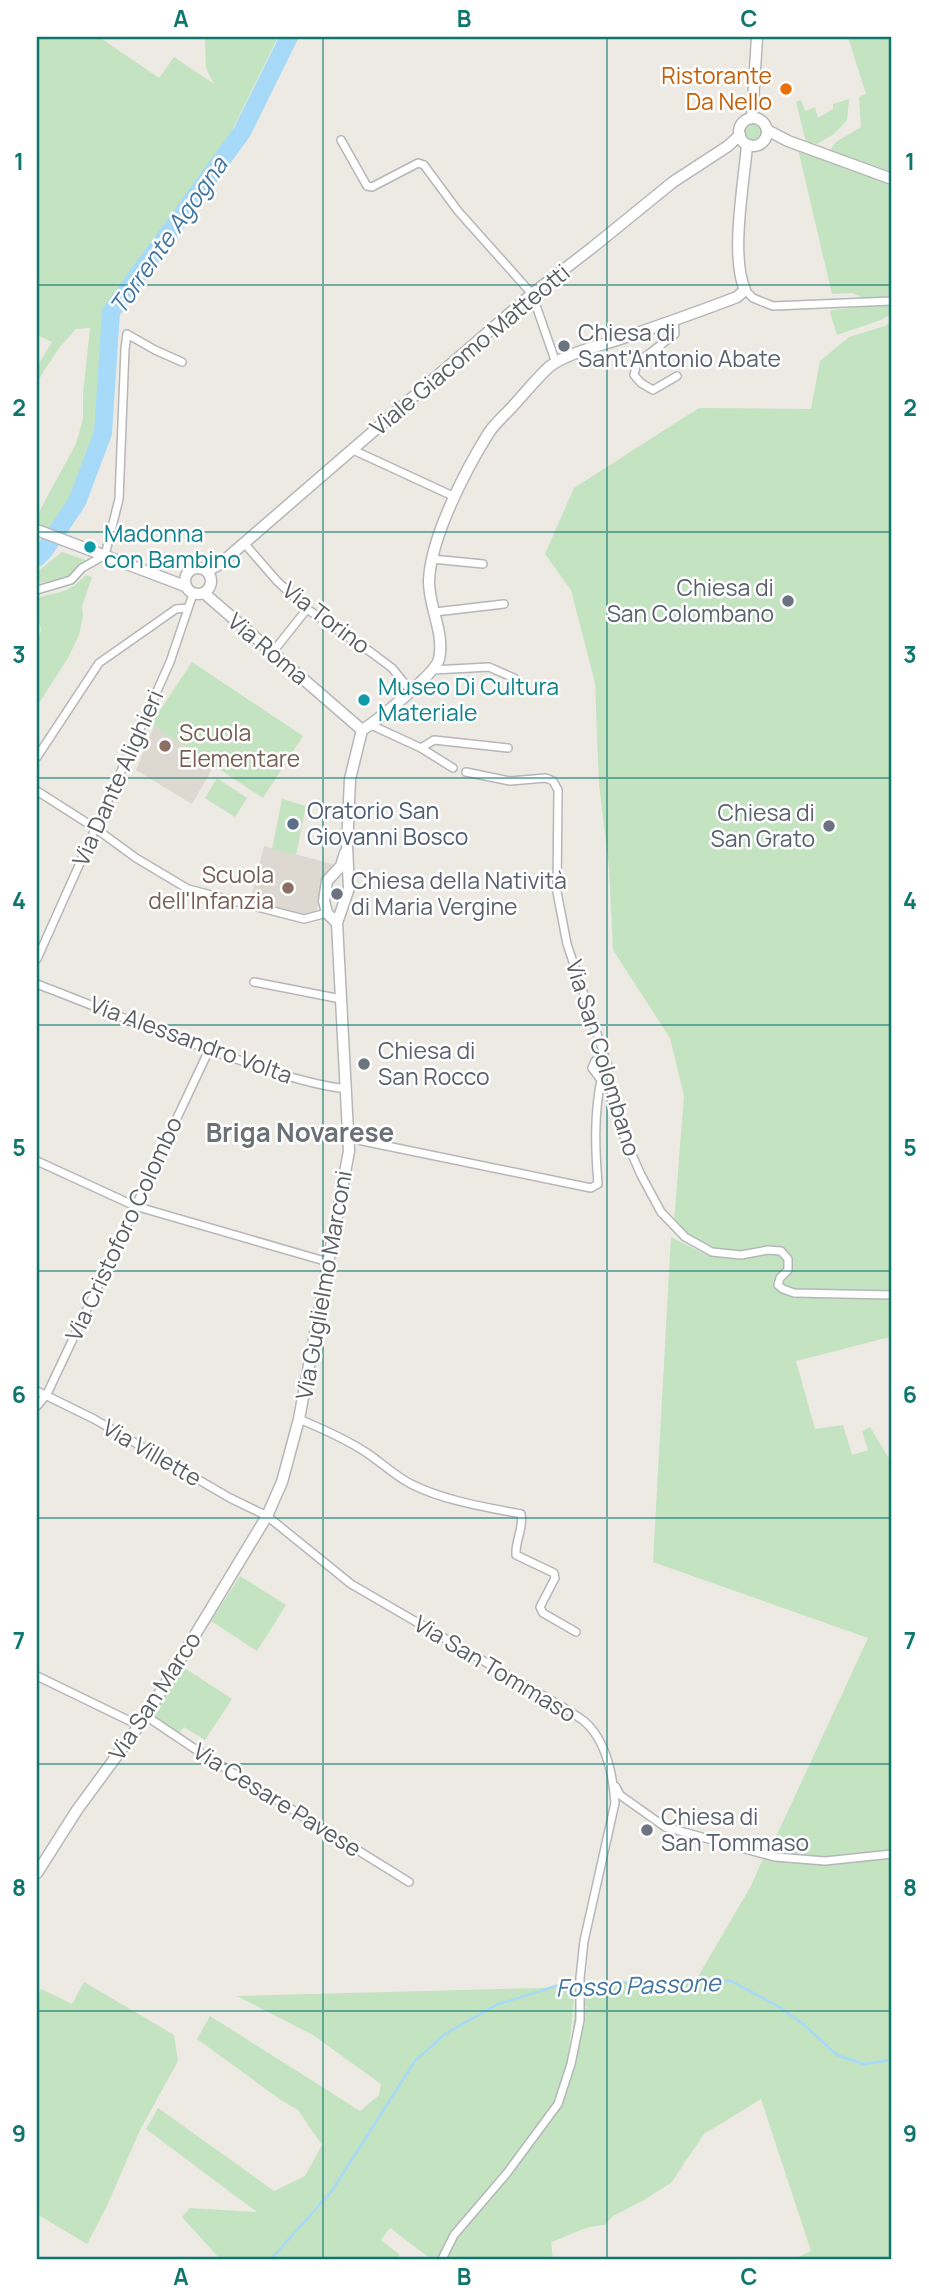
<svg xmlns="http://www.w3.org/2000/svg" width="929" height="2296" font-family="Manrope,sans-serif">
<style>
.education{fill:#ddd9d1}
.green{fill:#c3e3c1}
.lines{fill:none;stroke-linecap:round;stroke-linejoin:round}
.stream{stroke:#a7daf9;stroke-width:2.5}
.river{stroke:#a7daf9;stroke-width:18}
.minor-casing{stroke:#b4b6ba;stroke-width:10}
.tertiary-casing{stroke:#b4b6ba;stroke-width:13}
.minor{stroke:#fff;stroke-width:7}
.tertiary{stroke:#fff;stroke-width:10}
.grid{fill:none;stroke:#0f766e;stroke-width:2;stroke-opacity:0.55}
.food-dot{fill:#e8710a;stroke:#fff;stroke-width:2.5}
.worship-dot{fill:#6b7280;stroke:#fff;stroke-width:2.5}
.culture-dot{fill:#0f9aa8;stroke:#fff;stroke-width:2.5}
.education-dot{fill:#8d6e63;stroke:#fff;stroke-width:2.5}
.service-dot{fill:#5c6f8a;stroke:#fff;stroke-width:2.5}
.labels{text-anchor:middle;stroke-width:5;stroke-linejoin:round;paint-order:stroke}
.food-label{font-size:23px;fill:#c56008;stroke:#fff;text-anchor:end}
.worship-label{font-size:23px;fill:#5b616d;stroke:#fff;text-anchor:start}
.street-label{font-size:23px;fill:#5b5f63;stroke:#fff}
.culture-label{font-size:23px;fill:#0d838f;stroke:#fff;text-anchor:start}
.education-label{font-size:23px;fill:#785e54;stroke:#fff;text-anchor:start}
.service-label{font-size:23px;fill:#4e5e75;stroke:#fff;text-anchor:start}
.water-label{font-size:24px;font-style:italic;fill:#4276a2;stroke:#fff}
.quarter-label{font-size:26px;font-weight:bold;fill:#6c7175;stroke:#fff}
.neatline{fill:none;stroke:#0f766e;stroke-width:2.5}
.grid-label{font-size:23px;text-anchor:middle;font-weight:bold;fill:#0f766e}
</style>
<rect width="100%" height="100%" fill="#edeae3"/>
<g class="education">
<path d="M154 726 214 766 192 804 136 770Z"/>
<path d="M264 846 336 865 325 879 316 912 307 915 272 907 270 901 251 898Z"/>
</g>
<g class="green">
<path d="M37 37 78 38 99 37 159 78 174 57 214 84 206 68 205 37H278L212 171 109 311 97 431 57 533 37 526 40 510 76 444 83 419V394L90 328 76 329 59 348 37 382V367L52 342 37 335Z"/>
<path d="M848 37H892V172L830 150 836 142 861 127 859 97 866 94Z"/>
<path d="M849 99 847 120 834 134 817 144 806 142 796 102 801 100 805 111 815 107 818 118 833 109V104Z"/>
<circle cx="753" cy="132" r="12"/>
<path d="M798 149 892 184V298H862L853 293 832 294Z"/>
<path d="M892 304V313L881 320 837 335 830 312 832 310Z"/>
<path d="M892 321V1341L890 1337 796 1361 815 1429 843 1425 852 1455 868 1450 862 1431 870 1427 888 1457H892V1853L825 1859 769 1852 868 1638 653 1562 671 1237 709 1256 740 1257 780 1253 786 1259C786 1270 780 1275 777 1285 796 1303 853 1298 880 1299L882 1293C861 1292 794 1298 780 1284L781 1279 790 1270V1258C789 1257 783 1251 781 1250 769 1245 734 1255 715 1250 702 1247 684 1231 674 1222L684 1096 670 1038 613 950 609 867 599 784 595 683 571 590 545 554 574 488 699 408 811 409 820 361 849 337 885 326Z"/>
<path d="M62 552 86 560C68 580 63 580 37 583V572Z"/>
<path d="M86 575 92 577 82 606 83 616 79 635 68 658 37 706V643L41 629 37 614V601L40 597C63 591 68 593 86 575Z"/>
<path d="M192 662 303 736 263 798 151 724Z"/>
<path d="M217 778 247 798 235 817 205 798Z"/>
<path d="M282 799 306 806 296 855 272 849Z"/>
<path d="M240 1576 286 1605 257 1651 211 1621Z"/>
<path d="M183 1667 232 1699 205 1740 184 1727 178 1735 150 1717Z"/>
<path d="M765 1854 825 1862 892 1856V2259H794L811 2251 761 2099 704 2134 671 2183 642 2201 613 2216 605 2225C582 2226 573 2235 551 2242L553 2259H443C468 2211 514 2177 539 2129L481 2204 453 2234 439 2259H431L390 2228 381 2240 400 2255 395 2259H220L182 2217 190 2208 257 2212 146 2129 158 2108 274 2191 305 2176 322 2145 298 2110 281 2100 197 2039 210 2016 360 2111 379 2095 381 2084 313 2035 237 1996 575 1987 568 2061 555 2103 548 2116C570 2083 572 2043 575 2004L590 2009 577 2002 578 1987 696 1980 751 1886Z"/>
<path d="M84 1982 174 2035 178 2061 140 2130 106 2208 87 2244 37 2214V1997L41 1989 72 2004Z"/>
</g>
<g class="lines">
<path class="stream" d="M271 2259 331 2192 415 2061 445 2034 496 2005 559 1985 695 1980 731 1981 776 2005 802 2023 837 2055 863 2064 892 2060"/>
<path class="river" d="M37 558 44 551 77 502 103 433 111 312 242 132 289 37"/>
<g class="minor-casing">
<g id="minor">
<path d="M341 140 367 186 372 187 418 163 424 165 458 211 532 294 556 363"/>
<path d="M745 290 753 298 773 306 892 301"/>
<path d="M674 321 675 334 637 363 634 375 641 383 653 390 677 376"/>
<path d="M351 449 455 497"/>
<path d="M244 543 277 581 307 609 372 653 392 668 410 690"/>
<path d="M432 559 483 564"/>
<path d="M37 590 71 580 82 568 105 555 119 499 125 349 127 334 155 350 182 362"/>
<path d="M435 612 504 604"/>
<path d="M272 653 307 609"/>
<path d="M433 670 489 667 514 678"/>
<path d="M371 725 421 748 453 768"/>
<path d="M421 748 434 740 508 748"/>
<path d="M37 757 99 663 176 609 188 608"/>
<path d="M466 772 510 781 546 778 553 781 558 790 557 892 567 944 608 1066 610 1095 622 1132 641 1175 661 1212 685 1237 712 1252 741 1255 768 1250 781 1251 788 1259V1270L780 1278 778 1285 783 1289 794 1293 892 1295"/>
<path d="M37 791 95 828 136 858 188 889 304 919 327 913"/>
<path d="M37 959 170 662 193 594"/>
<path d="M254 982 341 999"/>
<path d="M37 984C107 1011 177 1040 248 1063 281 1074 312 1085 347 1089"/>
<path d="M348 1138 591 1188 598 1184C595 1148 594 1115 601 1080L592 1068 595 1061H606"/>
<path d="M37 1161 135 1206 328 1262"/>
<path d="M37 1391 94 1419 230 1498 267 1516 351 1584 561 1706C569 1711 577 1716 584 1721 606 1740 613 1776 615 1803L584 1941 580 1978V2020L571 2064 558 2104 507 2173 454 2235 442 2259"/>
<path d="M37 1406 47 1394 209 1050"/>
<path d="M299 1419C323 1429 346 1439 367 1453 382 1463 395 1476 411 1484 445 1501 485 1507 521 1514 524 1529 515 1540 516 1555L554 1573 555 1578 540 1607 543 1613 576 1632"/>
<path d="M37 1676 138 1725"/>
<path d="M146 1716 201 1753 409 1882"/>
<path d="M616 1787 620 1795 665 1827 775 1857 825 1861 892 1854"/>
</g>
</g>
<g class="tertiary-casing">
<g id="tertiary">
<path d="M752 118 757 37"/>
<circle cx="753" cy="132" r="14"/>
<path d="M767 130 788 141 892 179"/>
<path d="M37 530 185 586"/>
<circle cx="198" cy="581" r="13"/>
<path d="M207 571 220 564 532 294 593 247 673 182 728 146 740 135"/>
<path d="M204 593 362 730"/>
<path d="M362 730C377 721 436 673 439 659 445 632 428 606 429 580 431 537 465 471 488 434 494 424 505 415 513 406 525 393 536 379 549 367 565 354 598 346 617 340 658 326 698 312 737 297L745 290C730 256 744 183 747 145"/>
<path d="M337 923 327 913 324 901 327 881 341 866 345 853"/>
<path d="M37 1873 77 1810 146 1716 267 1516 282 1482 299 1419 349 1151 337 923 349 888 347 846 350 779 362 730"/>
</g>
</g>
<use href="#minor" class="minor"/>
<use href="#tertiary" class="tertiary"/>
</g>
<path class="grid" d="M323 37V2259M607 37V2259M37 285H892M37 532H892M37 778H892M37 1025H892M37 1271H892M37 1518H892M37 1764H892M37 2011H892"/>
<circle class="food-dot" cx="786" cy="89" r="7"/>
<g class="worship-dot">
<circle cx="564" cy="346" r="7"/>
<circle cx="788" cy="601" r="7"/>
<circle cx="829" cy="826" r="7"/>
<circle cx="337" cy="894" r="7"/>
<circle cx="364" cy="1064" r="7"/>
<circle cx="647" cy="1830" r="7"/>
</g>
<g class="culture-dot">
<circle cx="90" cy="547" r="7"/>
<circle cx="364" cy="700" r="7"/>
</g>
<g class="education-dot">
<circle cx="165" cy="746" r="7"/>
<circle cx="288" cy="888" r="7"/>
</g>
<circle class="service-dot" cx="293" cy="824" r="7"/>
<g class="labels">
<g class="food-label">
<text x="772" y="84">Ristorante<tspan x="772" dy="26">Da Nello</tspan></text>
</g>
<g class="worship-label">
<text x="578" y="341">Chiesa di<tspan x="578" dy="26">Sant'Antonio Abate</tspan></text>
<text x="774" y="596" text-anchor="end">Chiesa di<tspan x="774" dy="26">San Colombano</tspan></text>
<text x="815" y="821" text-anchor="end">Chiesa di<tspan x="815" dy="26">San Grato</tspan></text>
<text x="351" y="889">Chiesa della Natività<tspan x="351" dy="26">di Maria Vergine</tspan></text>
<text x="378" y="1059">Chiesa di<tspan x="378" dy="26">San Rocco</tspan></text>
<text x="661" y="1825">Chiesa di<tspan x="661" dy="26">San Tommaso</tspan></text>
</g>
<g class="street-label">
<text transform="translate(470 350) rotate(-40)" y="8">Viale Giacomo Matteotti</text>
<text transform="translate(326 618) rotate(37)" y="8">Via Torino</text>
<text transform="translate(268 649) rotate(40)" y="8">Via Roma</text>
<text transform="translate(118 778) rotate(-66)" y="8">Via Dante Alighieri</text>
<text transform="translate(191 1040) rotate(20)" y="8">Via Alessandro Volta</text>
<text transform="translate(603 1058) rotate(73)" y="8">Via San Colombano</text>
<text transform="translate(124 1229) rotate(-65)" y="8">Via Cristoforo Colombo</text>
<text transform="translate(324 1285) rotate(-80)" y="8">Via Guglielmo Marconi</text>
<text transform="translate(152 1453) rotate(30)" y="8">Via Villette</text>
<text transform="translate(495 1669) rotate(31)" y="8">Via San Tommaso</text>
<text transform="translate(155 1696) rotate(-57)" y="8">Via San Marco</text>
<text transform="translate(277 1800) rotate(32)" y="8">Via Cesare Pavese</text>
</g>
<g class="culture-label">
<text x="104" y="542">Madonna<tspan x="104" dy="26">con Bambino</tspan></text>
<text x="378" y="695">Museo Di Cultura<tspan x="378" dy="26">Materiale</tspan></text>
</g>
<g class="education-label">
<text x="179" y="741">Scuola<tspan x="179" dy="26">Elementare</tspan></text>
<text x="274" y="883" text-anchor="end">Scuola<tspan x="274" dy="26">dell'Infanzia</tspan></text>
</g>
<g class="service-label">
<text x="307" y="819">Oratorio San<tspan x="307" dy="26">Giovanni Bosco</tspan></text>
</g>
<g class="water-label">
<text transform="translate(169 236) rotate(-55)" y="8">Torrente Agogna</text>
<text transform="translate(638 1986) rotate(-2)" y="8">Fosso Passone</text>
</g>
<g class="quarter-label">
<text x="300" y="1142">Briga Novarese</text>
</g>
</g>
<rect width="929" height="2296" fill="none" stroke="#ffffff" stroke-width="77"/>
<rect x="38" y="38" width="852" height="2220" class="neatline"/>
<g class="grid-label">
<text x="181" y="27">A</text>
<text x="464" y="27">B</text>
<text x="749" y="27">C</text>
<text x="19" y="170">1</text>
<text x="910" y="170">1</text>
<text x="19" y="416">2</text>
<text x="910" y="416">2</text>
<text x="19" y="663">3</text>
<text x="910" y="663">3</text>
<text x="19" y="909">4</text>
<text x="910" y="909">4</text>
<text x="19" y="1156">5</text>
<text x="910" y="1156">5</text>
<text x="19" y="1403">6</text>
<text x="910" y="1403">6</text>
<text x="19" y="1649">7</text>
<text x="910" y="1649">7</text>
<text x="19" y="1896">8</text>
<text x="910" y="1896">8</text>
<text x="19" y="2142">9</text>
<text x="910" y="2142">9</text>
<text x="181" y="2285">A</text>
<text x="464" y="2285">B</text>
<text x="749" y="2285">C</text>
</g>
</svg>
